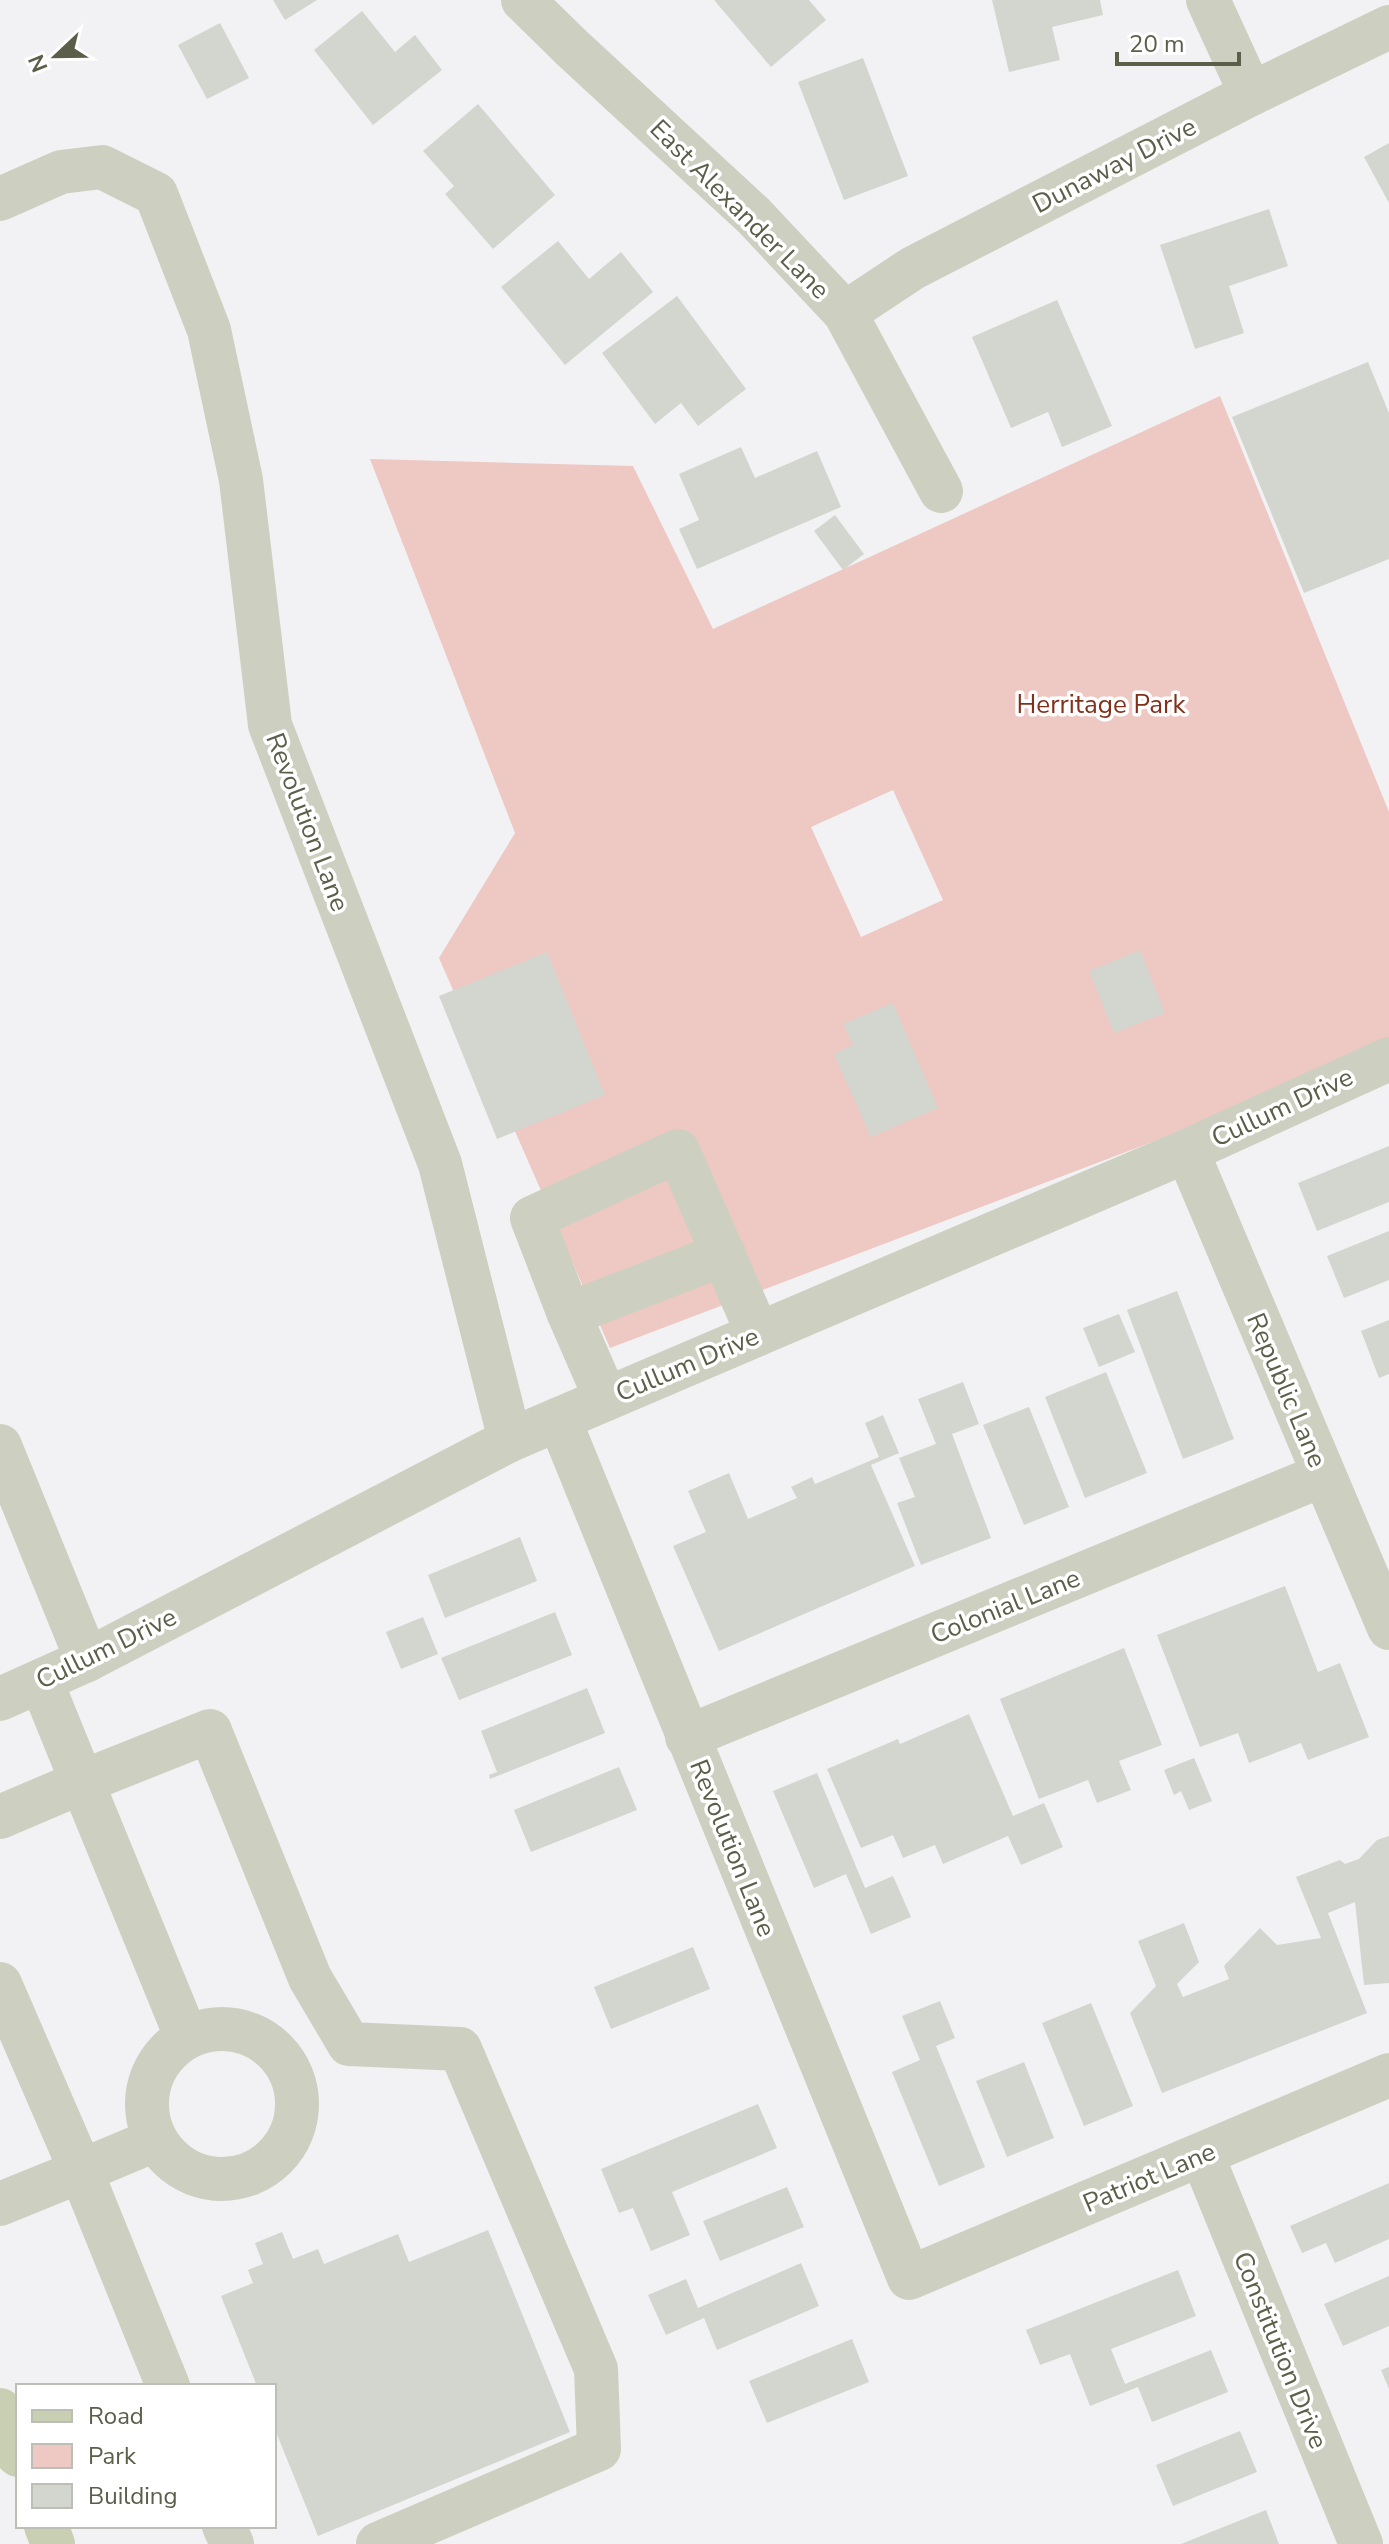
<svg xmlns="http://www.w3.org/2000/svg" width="1389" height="2544" font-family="'Nunito Sans',sans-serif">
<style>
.park{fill:#eec8c3;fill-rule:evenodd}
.building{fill:#d3d6ce}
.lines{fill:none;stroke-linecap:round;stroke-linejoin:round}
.minor{stroke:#cdd0c0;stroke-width:44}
.major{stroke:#c9cfb3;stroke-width:44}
.labels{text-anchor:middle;stroke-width:7;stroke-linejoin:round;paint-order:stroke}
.street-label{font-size:26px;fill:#5b5f4a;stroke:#fff}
.park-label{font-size:26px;fill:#7f311b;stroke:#fff}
</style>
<rect width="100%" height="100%" fill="#f2f2f4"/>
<path class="park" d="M1220 396 1389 812V1052L610 1348 439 958 515 833 370 459 633 466 713 629ZM893 790 943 900 861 937 811 827Z"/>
<g class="building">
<path d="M273 0H317L285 20Z"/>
<path d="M714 0H809L826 20 771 67Z"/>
<path d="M992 0H1100L1103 15 1052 27 1060 60 1009 72Z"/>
<path d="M362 11 395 52 415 35 442 70 373 125 314 50Z"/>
<path d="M220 23 249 78 207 99 178 45Z"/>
<path d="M863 58 908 176 844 200 798 82Z"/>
<path d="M478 104 555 195 493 249 445 194 454 186 423 151Z"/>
<path d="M1389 143V203L1364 157Z"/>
<path d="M1269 209 1288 266 1229 286 1244 333 1195 349 1160 245Z"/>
<path d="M558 241 589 279 621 252 653 292 565 365 501 287Z"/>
<path d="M677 296 746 389 698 426 681 403 655 424 602 353Z"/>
<path d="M1057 300 1112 426 1062 447 1048 412 1011 428 972 337Z"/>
<path d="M1368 362 1389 413V559L1304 593 1232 417Z"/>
<path d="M741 447 755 478 817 451 841 507 697 569 679 529 699 520 679 474Z"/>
<path d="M835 515 864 554 843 570 814 531Z"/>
<path d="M1140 950 1165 1013 1114 1033 1089 971Z"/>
<path d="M547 952 605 1095 497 1139 439 996Z"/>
<path d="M893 1003 938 1108 871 1137 834 1054 853 1045 843 1024Z"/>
<path d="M1389 1146V1202L1317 1231 1298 1183Z"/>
<path d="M1389 1231V1280L1344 1298 1327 1256Z"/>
<path d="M1177 1291 1234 1439 1183 1459 1127 1310Z"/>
<path d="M1119 1314 1135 1352 1099 1367 1083 1328Z"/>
<path d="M1389 1320V1374L1379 1378 1361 1331Z"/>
<path d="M1106 1372 1147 1473 1085 1498 1045 1397Z"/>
<path d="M963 1382 979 1424 952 1434 991 1538 921 1565 897 1503 915 1497 899 1458 936 1444 918 1399Z"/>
<path d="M1029 1407 1069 1507 1024 1525 983 1425Z"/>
<path d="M883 1415 899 1453 871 1465 915 1566 719 1651 673 1546 706 1532 688 1491 729 1473 748 1519 797 1498 791 1487 812 1477 815 1484 879 1457 865 1423Z"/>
<path d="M520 1537 537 1581 445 1618 428 1575Z"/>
<path d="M1285 1586 1318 1672 1340 1663 1369 1737 1308 1760 1301 1743 1249 1763 1238 1733 1200 1747 1157 1635Z"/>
<path d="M555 1612 572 1655 459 1700 441 1658Z"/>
<path d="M423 1617 438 1654 401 1669 386 1632Z"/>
<path d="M1124 1648 1162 1745 1119 1761 1131 1790 1097 1803 1088 1780 1039 1799 1000 1699Z"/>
<path d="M587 1688 605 1733 490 1779 489 1775 497 1772 481 1731Z"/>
<path d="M969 1714 1013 1816 1044 1803 1063 1847 1021 1865 1008 1836 943 1864 935 1845 903 1858 893 1835 861 1848 827 1769 898 1739 900 1744Z"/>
<path d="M1194 1758 1212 1801 1189 1810 1181 1791 1174 1795 1164 1770Z"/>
<path d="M619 1767 637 1810 531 1852 514 1810Z"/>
<path d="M817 1773 865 1888 893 1876 911 1917 871 1934 846 1874 814 1888 773 1791Z"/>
<path d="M1389 1836V1983L1364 1985 1355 1902 1328 1913 1367 2013 1162 2093 1130 2013 1156 1986 1138 1941 1184 1923 1199 1962 1177 1984 1183 1997 1229 1979 1224 1966 1260 1928 1277 1945 1321 1938 1296 1877 1340 1860 1345 1864 1359 1859 1377 1840Z"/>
<path d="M693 1947 710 1989 611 2029 594 1987Z"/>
<path d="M940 2001 955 2038 936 2046 985 2167 939 2186 892 2072 920 2060 902 2016Z"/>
<path d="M1091 2003 1133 2106 1084 2126 1042 2023Z"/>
<path d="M1024 2062 1054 2138 1007 2157 976 2081Z"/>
<path d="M758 2104 777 2148 672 2192 690 2235 651 2251 633 2208 619 2213 601 2169Z"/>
<path d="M1389 2183V2239L1335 2263 1326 2243 1302 2253 1290 2226Z"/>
<path d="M787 2187 804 2227 720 2261 703 2221Z"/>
<path d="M488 2230 570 2432 318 2536 274 2427V2386H257L221 2296 253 2283 248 2270 263 2264 255 2243 282 2232 293 2259 318 2249 324 2264 398 2234 409 2262Z"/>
<path d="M801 2263 819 2306 717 2350 704 2318 666 2335 648 2295 686 2279 698 2308Z"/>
<path d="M1178 2270 1196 2316 1111 2349 1125 2384 1211 2350 1228 2392 1152 2422 1138 2387 1090 2406 1070 2354 1040 2365 1026 2330Z"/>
<path d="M1389 2276V2326L1343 2346 1324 2304Z"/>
<path d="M852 2339 869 2382 767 2423 749 2381Z"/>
<path d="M1389 2367V2389L1381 2370Z"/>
<path d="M1240 2431 1257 2472 1173 2506 1156 2465Z"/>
<path d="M1266 2510 1279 2544H1181Z"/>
</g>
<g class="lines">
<g class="minor">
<path d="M523 0 572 48 754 216 845 313 941 491"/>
<path d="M1208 0 1251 94"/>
<path d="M0 199 61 172 102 167 156 194 209 330 241 480 270 725 440 1164 510 1440"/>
<path d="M845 313 913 268 1251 94 1389 27"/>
<path d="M1187 1151 1389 1628"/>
<path d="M569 1314 724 1254"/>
<path d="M606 1399 569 1314 532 1218 678 1151 758 1334"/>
<path d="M559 1419 909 2278 1389 2075"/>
<path d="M0 1446 87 1660"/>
<path d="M41 1681 82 1782 210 1731 310 1978 349 2044 460 2049 596 2369 599 2449 378 2544"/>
<path d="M0 1699 87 1660 510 1440 1187 1151 1389 1059"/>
<path d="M687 1737 1323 1475"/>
<path d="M0 1817 82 1782 186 2036"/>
<path d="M0 1984 81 2171 155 2140"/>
<circle cx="222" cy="2104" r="75"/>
<path d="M1202 2155 1361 2544"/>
<path d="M0 2204 81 2171 168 2386"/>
<path d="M224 2526 232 2544"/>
</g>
<g class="major">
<path d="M0 2410 18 2455"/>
<path d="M46 2526 53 2544"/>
</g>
</g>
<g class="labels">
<g class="street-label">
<text transform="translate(1114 165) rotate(-27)" y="9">Dunaway Drive</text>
<text transform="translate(740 209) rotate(45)" y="9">East Alexander Lane</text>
<text transform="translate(308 822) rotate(69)" y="9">Revolution Lane</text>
<text transform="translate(1282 1107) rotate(-25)" y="9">Cullum Drive</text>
<text transform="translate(687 1364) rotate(-23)" y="9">Cullum Drive</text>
<text transform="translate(1287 1390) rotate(67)" y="9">Republic Lane</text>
<text transform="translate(1005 1606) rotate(-22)" y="9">Colonial Lane</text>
<text transform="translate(106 1648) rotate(-26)" y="9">Cullum Drive</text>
<text transform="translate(733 1848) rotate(68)" y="9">Revolution Lane</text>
<text transform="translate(1149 2177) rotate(-23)" y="9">Patriot Lane</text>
<text transform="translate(1281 2350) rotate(68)" y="9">Constitution Drive</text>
</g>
<g class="park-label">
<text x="1101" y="713">Herritage Park</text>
</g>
</g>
<rect x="16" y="2384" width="260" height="144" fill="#ffffff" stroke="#bdbfb7" stroke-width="2"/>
<rect x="32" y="2410" width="40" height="12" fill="#c9cfb3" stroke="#bdbfb7" stroke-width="2"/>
<text x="88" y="2424" font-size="24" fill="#5b5f4a">Road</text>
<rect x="32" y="2444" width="40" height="24" fill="#eec8c3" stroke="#bdbfb7" stroke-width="2"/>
<text x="88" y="2464" font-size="24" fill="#5b5f4a">Park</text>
<rect x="32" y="2484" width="40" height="24" fill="#d3d6ce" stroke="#bdbfb7" stroke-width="2"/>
<text x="88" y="2504" font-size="24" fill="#5b5f4a">Building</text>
<g transform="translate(56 56) rotate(248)" stroke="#ffffff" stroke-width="6" paint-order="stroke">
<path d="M0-6L14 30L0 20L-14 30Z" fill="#5b5f4a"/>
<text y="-12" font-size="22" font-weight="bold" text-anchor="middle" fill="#5b5f4a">N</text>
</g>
<path d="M1117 52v12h122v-12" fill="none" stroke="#5b5f4a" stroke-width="4"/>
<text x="1129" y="52" font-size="24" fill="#5b5f4a" stroke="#ffffff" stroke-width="6" paint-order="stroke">20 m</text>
</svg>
